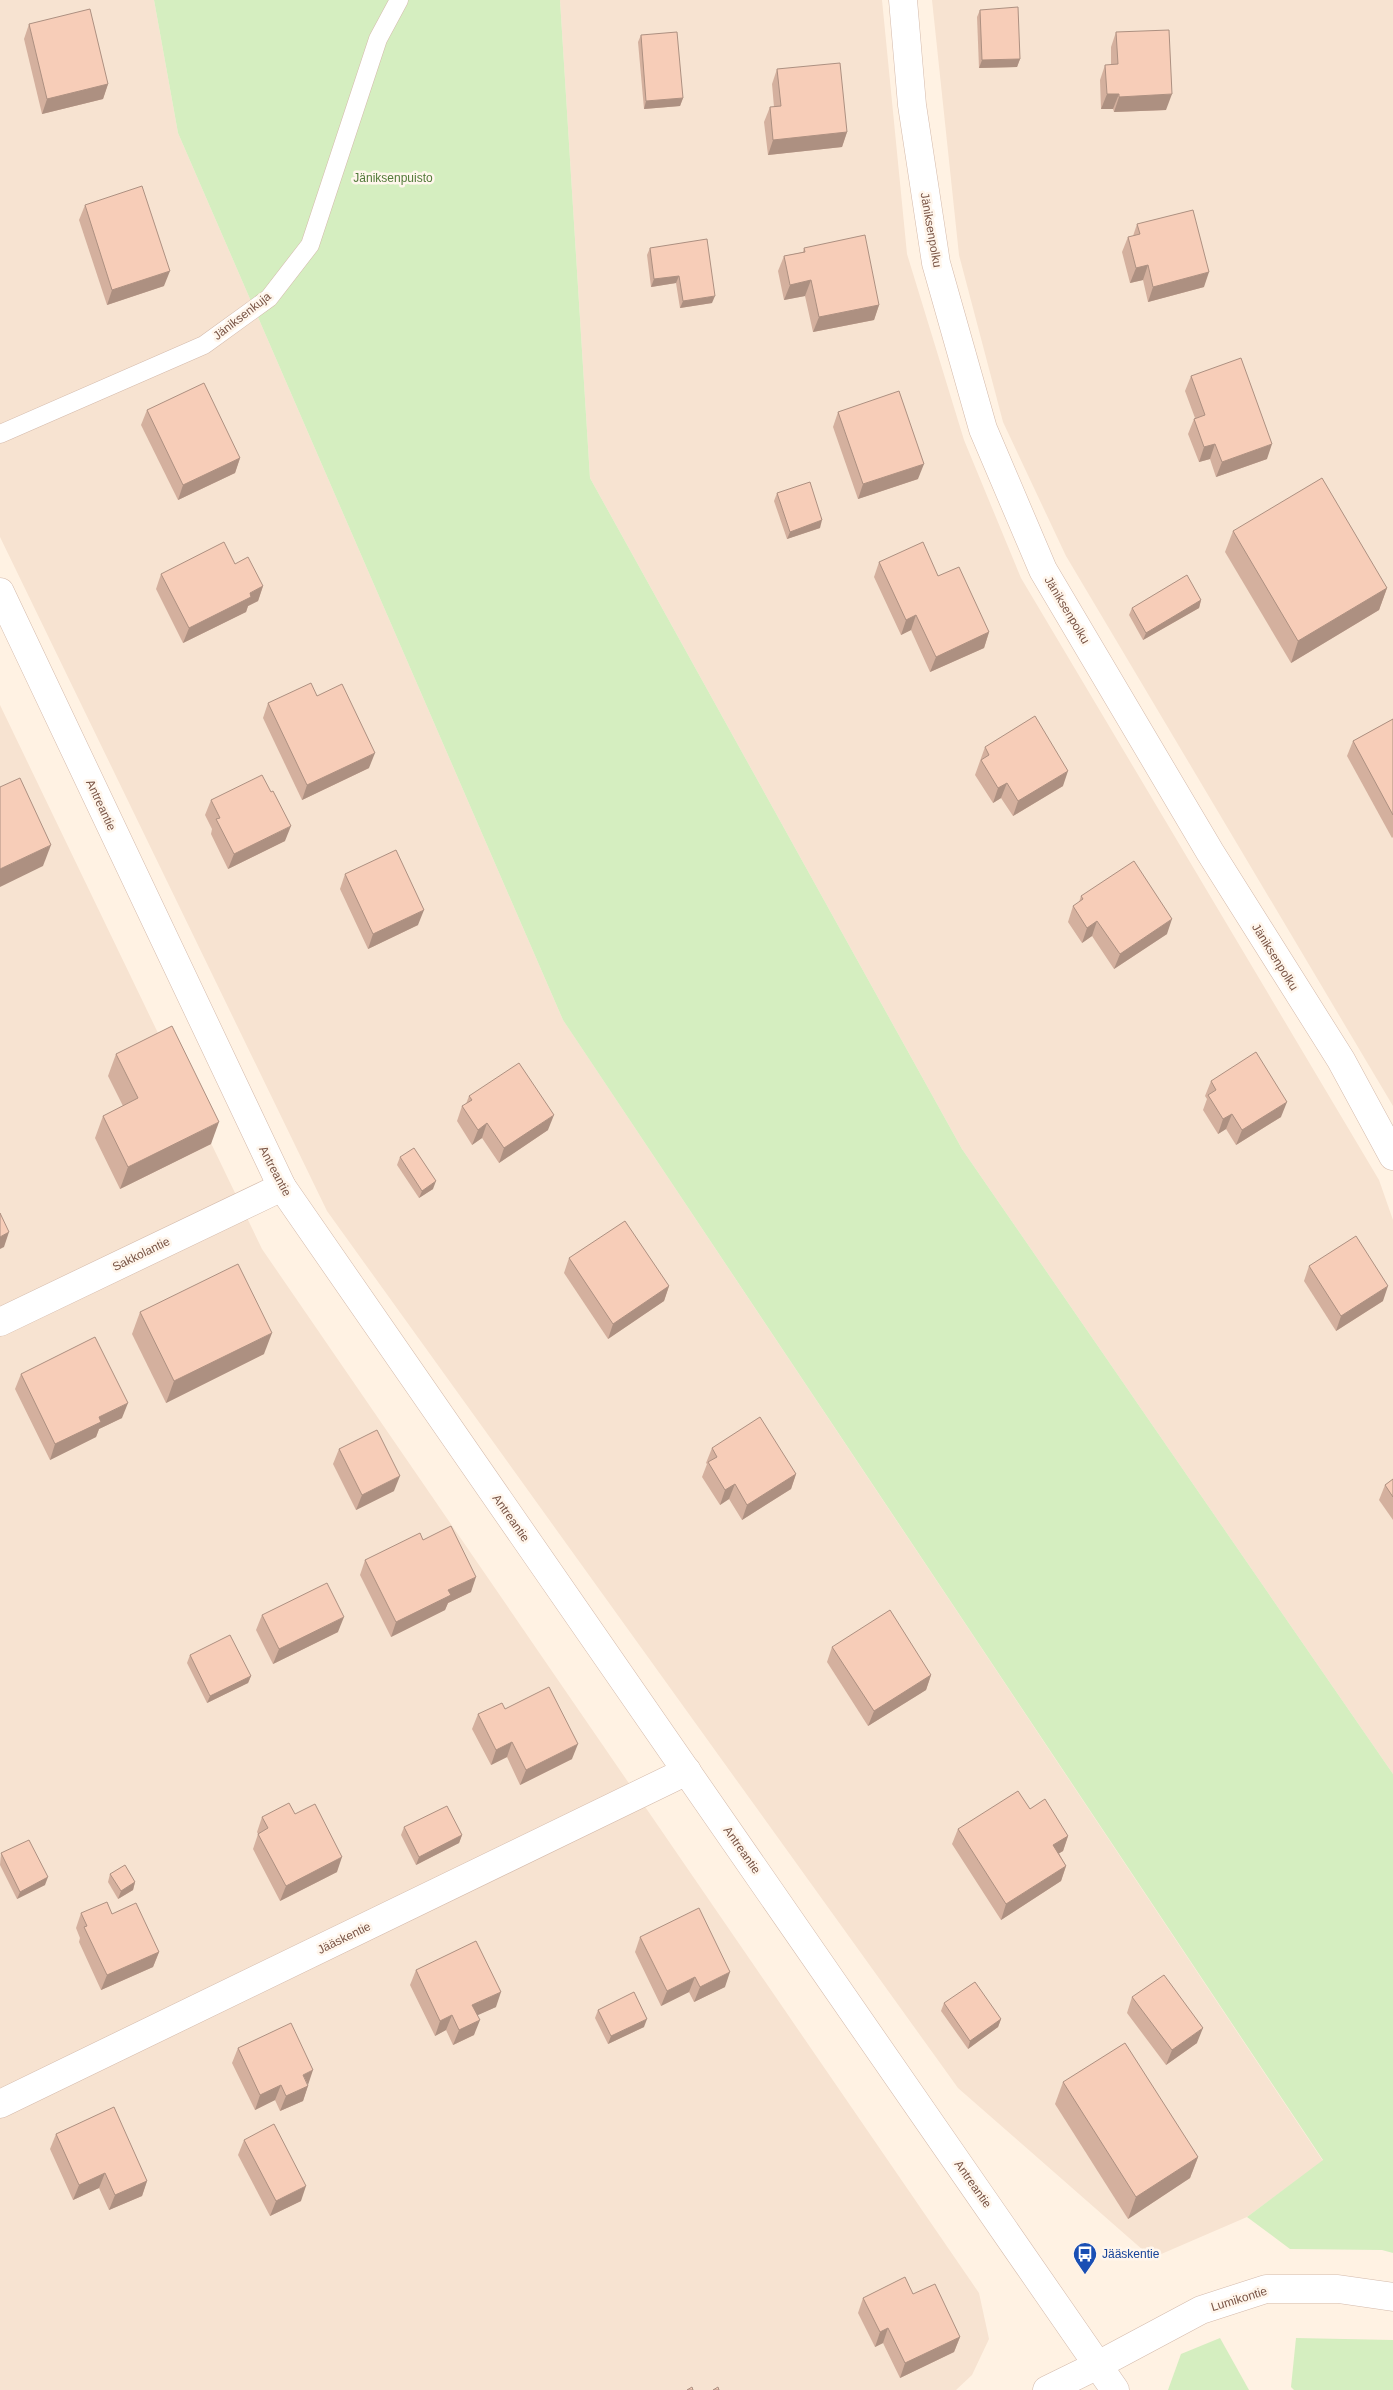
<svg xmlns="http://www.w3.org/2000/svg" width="1393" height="2390" font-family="Arial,sans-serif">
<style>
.residential{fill:#f7e3d1}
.green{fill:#d5eec0}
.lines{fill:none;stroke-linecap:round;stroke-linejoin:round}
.service-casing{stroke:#d4baab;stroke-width:19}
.minor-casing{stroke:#d4baab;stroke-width:29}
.service{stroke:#fff;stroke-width:18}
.minor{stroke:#fff;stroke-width:28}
.wall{fill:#d4b09e}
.shaded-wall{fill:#ad9081}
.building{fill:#f7cdb8;stroke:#ad9081}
.labels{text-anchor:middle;stroke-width:5;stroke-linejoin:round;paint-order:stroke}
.park-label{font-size:12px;fill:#527a3a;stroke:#fff6ec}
.street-label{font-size:12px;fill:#7a5546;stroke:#fff6ec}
.transit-label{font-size:12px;fill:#164399;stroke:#fff6ec;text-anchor:start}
</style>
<rect width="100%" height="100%" fill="#fff2e3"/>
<g class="residential">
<path d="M0 0H154L178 133 563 1020 1323 2161 1247 2217 1152 2258 958 2088 327 1211 0 537Z"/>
<path d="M560 0H882L907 254 964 440 1021 578 1379 1180 1393 1220V1774L962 1149 590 478Z"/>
<path d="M932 0H1393V1106L1066 556 1003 422 959 255Z"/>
<path d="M0 705 262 1249 979 2293 989 2339 972 2375 956 2390H0Z"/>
</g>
<g class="green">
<path d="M154 0H560L590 478 962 1149 1393 1774V2253L1382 2250 1290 2249 1247 2217 1323 2160 563 1020 178 133Z"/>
<path d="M1220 2338 1249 2390H1168L1181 2354Z"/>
<path d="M1296 2338 1393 2340V2390H1294L1291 2387Z"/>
</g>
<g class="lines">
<g class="service-casing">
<path id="service" d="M0 434 204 345 269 298 310 245 378 39 399 0"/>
</g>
<g class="minor-casing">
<g id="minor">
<path d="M903 0 912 105 936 263 983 429 1043 570 1210 852 1341 1060 1393 1156"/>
<path d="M0 592 282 1187 1115 2390"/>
<path d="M0 1322 282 1187"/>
<path d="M0 2104 687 1771"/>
<path d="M1047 2390 1098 2365 1201 2310 1266 2289H1338L1393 2297"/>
</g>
</g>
<use href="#service" class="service"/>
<use href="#minor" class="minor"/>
</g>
<g class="wall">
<path d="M980 10 1020 59 1017 67 979 68 977 17Z"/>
<path d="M29 24 108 84 103 99 42 114 24 39Z"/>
<path d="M1116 32 1166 110 1114 112 1113 109H1101L1100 80 1105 65H1111V47Z"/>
<path d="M641 35 683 98 680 106 644 109 638 42Z"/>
<path d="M777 69 847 132 842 147 768 155 764 122 770 107H774L772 84Z"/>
<path d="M85 205 164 286 107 305 79 220Z"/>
<path d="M1137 224 1204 287 1148 302 1143 280 1130 283 1122 252 1128 237 1133 236Z"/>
<path d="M650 248 712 303 680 308 676 283 651 287 647 255Z"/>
<path d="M804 248 879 305 874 320 813 332 805 296 784 300 778 271 784 256 803 252Z"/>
<path d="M1191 376 1267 459 1216 477 1210 459 1199 462 1188 434 1194 419 1195 418 1185 391Z"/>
<path d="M147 410 240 458 235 473 178 500 141 425Z"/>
<path d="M838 412 918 479 858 499 833 427Z"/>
<path d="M777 493 820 528 787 539 774 501Z"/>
<path d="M1233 531 1387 588 1379 610 1291 663 1225 552Z"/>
<path d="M879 562 938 576 989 632 984 648 930 672 911 630 901 635 874 577Z"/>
<path d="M235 564 263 586 258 601 248 606 246 612 183 643 156 589 161 574Z"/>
<path d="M1201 600 1199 608 1143 640 1129 615 1132 608Z"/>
<path d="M317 696 369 768 302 800 263 718 268 703Z"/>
<path d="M1393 719V837L1392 838 1347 756 1353 741Z"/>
<path d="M985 747 1063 786 1013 816 1001 798 993 803 975 775Z"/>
<path d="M211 800 285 841 228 869 211 834 212 829 205 815Z"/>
<path d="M345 874 418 925 368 949 340 889Z"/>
<path d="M1081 896 1167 934 1114 969 1092 936 1082 943 1068 922 1073 906 1079 902Z"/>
<path d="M116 1054 211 1144 120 1189 95 1138 103 1116 123 1106 108 1076Z"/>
<path d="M1211 1081 1281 1117 1236 1145 1226 1129 1218 1134 1203 1110 1207 1099 1205 1096Z"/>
<path d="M469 1096 548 1130 499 1163 482 1138 472 1145 457 1121 462 1106 466 1104Z"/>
<path d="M400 1157 433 1189 419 1198 397 1165Z"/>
<path d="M569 1258 669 1286 664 1301 608 1339 564 1273Z"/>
<path d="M1309 1266 1383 1301 1336 1331 1304 1281Z"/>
<path d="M140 1312 264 1354 166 1403 132 1334Z"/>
<path d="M21 1374 122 1418 99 1429 96 1437 50 1460 15 1389Z"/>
<path d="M712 1448 796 1474 791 1489 742 1520 729 1499 720 1505 702 1477 707 1464 706 1463Z"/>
<path d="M339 1449 394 1491 356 1510 333 1464Z"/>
<path d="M1393 1479V1520L1379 1500 1385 1485Z"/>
<path d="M423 1540 471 1592 448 1603 445 1610 391 1637 360 1575 365 1560Z"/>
<path d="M262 1615 338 1632 273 1664 256 1630Z"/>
<path d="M832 1647 931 1675 926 1690 868 1726 827 1662Z"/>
<path d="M190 1655 251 1676 248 1683 207 1703 187 1663Z"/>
<path d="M505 1709 572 1759 520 1785 507 1757 491 1765 472 1729 478 1714Z"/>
<path d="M1030 1809 1068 1836 1063 1851 1059 1853 1066 1866 1061 1881 1001 1920 952 1844 958 1829Z"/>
<path d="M295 1814 337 1872 280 1901 253 1849 258 1834 257 1832 262 1817Z"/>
<path d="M404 1827 462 1835 459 1843 416 1865 401 1835Z"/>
<path d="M1 1853 45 1885 17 1899 0 1865Z"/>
<path d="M110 1874 135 1882 133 1890 118 1899 108 1882Z"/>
<path d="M81 1913 159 1952 153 1967 101 1990 79 1942 80 1938 76 1928Z"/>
<path d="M640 1937 725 1987 694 2002 689 1992 661 2006 635 1952Z"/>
<path d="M416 1970 496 2007 477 2015 474 2035 453 2045 446 2030 435 2036 410 1985Z"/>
<path d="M1132 1997 1197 2043 1166 2065 1127 2013Z"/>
<path d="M944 2003 1001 2019 998 2027 968 2049 941 2011Z"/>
<path d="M598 2010 644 2027 608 2044 595 2018Z"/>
<path d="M238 2048 308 2085 303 2101 280 2111 275 2100 255 2110 232 2063Z"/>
<path d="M1063 2082 1198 2157 1190 2178 1128 2219 1055 2104Z"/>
<path d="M56 2134 147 2181 142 2196 109 2210 99 2188 73 2200 50 2149Z"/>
<path d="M244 2140 301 2201 270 2216 238 2155Z"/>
<path d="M913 2294 960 2337 954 2352 900 2378 883 2343 875 2347 858 2313 863 2298Z"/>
</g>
<g class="shaded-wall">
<path d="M1020 59 1017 67 979 68 982 60Z"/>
<path d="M108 84 103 99 42 114 47 99Z"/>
<path d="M1107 94H1119L1113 109H1101Z"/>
<path d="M1172 94 1166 110 1114 112 1119 97Z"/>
<path d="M683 98 680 106 644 109 646 101Z"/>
<path d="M847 132 842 147 768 155 773 140Z"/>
<path d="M1148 265 1143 280 1130 283 1136 268Z"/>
<path d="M170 271 164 286 107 305 112 290Z"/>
<path d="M1209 272 1204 287 1148 302 1153 287Z"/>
<path d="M679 276 676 283 651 287 654 279Z"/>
<path d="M811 280 805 296 784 300 790 285Z"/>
<path d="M715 296 712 303 680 308 683 301Z"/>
<path d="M879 305 874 320 813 332 819 317Z"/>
<path d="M1215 444 1210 459 1199 462 1204 447Z"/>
<path d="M1272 444 1267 459 1216 477 1222 462Z"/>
<path d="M240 458 235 473 178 500 183 485Z"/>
<path d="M924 464 918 479 858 499 863 484Z"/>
<path d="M822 520 820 528 787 539 790 532Z"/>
<path d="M263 586 258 601 248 606 246 612 183 643 189 628Z"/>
<path d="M1387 588 1379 610 1291 663 1298 641Z"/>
<path d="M1201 600 1199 608 1143 640 1146 633Z"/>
<path d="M916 615 911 630 901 635 906 620Z"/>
<path d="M989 632 984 648 930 672 936 657Z"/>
<path d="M375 753 369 768 302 800 307 785Z"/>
<path d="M1068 771 1063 786 1013 816 1018 801Z"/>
<path d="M1007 783 1001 798 993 803 998 788Z"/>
<path d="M291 826 285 841 228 869 234 854Z"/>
<path d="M51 845 43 866 0 887V869Z"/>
<path d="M424 910 418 925 368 949 373 934Z"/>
<path d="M1172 919 1167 934 1114 969 1120 954Z"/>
<path d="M1097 921 1092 936 1082 943 1087 928Z"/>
<path d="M1287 1102 1281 1117 1236 1145 1242 1130Z"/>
<path d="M1232 1114 1226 1129 1218 1134 1223 1119Z"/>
<path d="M554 1115 548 1130 499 1163 504 1148Z"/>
<path d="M219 1122 211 1144 120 1189 128 1167Z"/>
<path d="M487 1123 482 1138 472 1145 478 1130Z"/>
<path d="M436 1181 433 1189 419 1198 422 1191Z"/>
<path d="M9 1232 4 1247 0 1249V1237Z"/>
<path d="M669 1286 664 1301 608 1339 613 1324Z"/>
<path d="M1388 1286 1383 1301 1336 1331 1341 1316Z"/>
<path d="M272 1333 264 1354 166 1403 174 1381Z"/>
<path d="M128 1403 122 1418 99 1429 96 1437 50 1460 55 1444 99 1417Z"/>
<path d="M796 1474 791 1489 742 1520 747 1505Z"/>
<path d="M400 1476 394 1491 356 1510 362 1495Z"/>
<path d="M735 1484 729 1499 720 1505 725 1490Z"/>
<path d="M476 1577 471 1592 448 1603 445 1610 391 1637 396 1622 448 1590Z"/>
<path d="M344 1617 338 1632 273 1664 279 1649Z"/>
<path d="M931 1675 926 1690 868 1726 874 1711Z"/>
<path d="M251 1676 248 1683 207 1703 210 1696Z"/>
<path d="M512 1742 507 1757 491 1765 496 1750Z"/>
<path d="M578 1744 572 1759 520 1785 526 1770Z"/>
<path d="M462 1835 459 1843 416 1865 419 1857Z"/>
<path d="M1068 1836 1063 1851 1048 1860 1053 1845Z"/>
<path d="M342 1857 337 1872 280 1901 286 1886Z"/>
<path d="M1066 1866 1061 1881 1001 1920 1006 1904Z"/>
<path d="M48 1877 45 1885 17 1899 20 1892Z"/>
<path d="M135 1882 133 1890 118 1899 121 1891Z"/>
<path d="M159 1952 153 1967 101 1990 107 1975Z"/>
<path d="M730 1972 725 1987 694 2002 700 1987Z"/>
<path d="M695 1977 689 1992 661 2006 667 1991Z"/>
<path d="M501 1992 496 2007 467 2020 472 2005Z"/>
<path d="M452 2015 446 2030 435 2036 440 2021Z"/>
<path d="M647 2019 644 2027 608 2044 611 2036Z"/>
<path d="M1001 2019 998 2027 968 2049 970 2041Z"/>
<path d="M480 2020 474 2035 453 2045 459 2030Z"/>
<path d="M1203 2028 1197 2043 1166 2065 1172 2050Z"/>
<path d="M313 2070 308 2085 303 2075Z"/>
<path d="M281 2085 275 2100 255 2110 260 2095Z"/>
<path d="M308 2086 303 2101 280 2111 286 2096Z"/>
<path d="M1198 2157 1190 2178 1128 2219 1136 2197Z"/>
<path d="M105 2173 99 2188 73 2200 79 2185Z"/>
<path d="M147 2181 142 2196 109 2210 115 2195Z"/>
<path d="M306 2186 301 2201 270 2216 276 2201Z"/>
<path d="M888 2328 883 2343 875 2347 880 2332Z"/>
<path d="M960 2337 954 2352 900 2378 905 2363Z"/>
</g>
<g class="building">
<path d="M1018 7 1020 59 982 60 980 10Z"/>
<path d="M90 9 108 84 47 99 29 24Z"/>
<path d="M1169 30 1172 94 1119 97V94H1107L1105 65 1118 64 1116 32Z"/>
<path d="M677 32 683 98 646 101 641 35Z"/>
<path d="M840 63 847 132 773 140 770 107 781 106 777 69Z"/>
<path d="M142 186 170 271 112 290 85 205Z"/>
<path d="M1193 210 1209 272 1153 287 1148 265 1136 268 1128 237 1140 234 1137 224Z"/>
<path d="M865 235 879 305 819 317 811 280 790 285 784 256 805 252 804 248Z"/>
<path d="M707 239 715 296 683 301 679 276 654 279 650 248Z"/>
<path d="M1241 358 1272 444 1222 462 1215 444 1204 447 1194 419 1205 415 1191 376Z"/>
<path d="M204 383 240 458 183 485 147 410Z"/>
<path d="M899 391 924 464 863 484 838 412Z"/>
<path d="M1322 478 1387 588 1298 641 1233 531Z"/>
<path d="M810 482 822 520 790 532 777 493Z"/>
<path d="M224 542 235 564 248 557 263 586 250 593 251 597 189 628 161 574Z"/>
<path d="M923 542 938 576 959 567 989 632 936 657 916 615 906 620 879 562Z"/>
<path d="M1187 575 1201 600 1146 633 1132 608Z"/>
<path d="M311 683 317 696 342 684 375 753 307 785 268 703Z"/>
<path d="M1035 716 1068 771 1018 801 1007 783 998 788 981 760 989 755 985 747Z"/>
<path d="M1393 719V815L1353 741Z"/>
<path d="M262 775 271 792 273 791 291 826 234 854 216 819 220 818 211 800Z"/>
<path d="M20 778 51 845 0 869V787Z"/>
<path d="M396 850 424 910 373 934 345 874Z"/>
<path d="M1134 861 1172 919 1120 954 1097 921 1087 928 1073 906 1083 899 1081 896Z"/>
<path d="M172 1026 219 1122 128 1167 103 1116 138 1098 116 1054Z"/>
<path d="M1256 1052 1287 1102 1242 1130 1232 1114 1223 1119 1208 1095 1216 1090 1211 1081Z"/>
<path d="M519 1063 554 1115 504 1148 487 1123 478 1130 462 1106 472 1100 469 1096Z"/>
<path d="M414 1148 436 1181 422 1191 400 1157Z"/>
<path d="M0 1213 9 1232 0 1237Z"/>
<path d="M625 1221 669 1286 613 1324 569 1258Z"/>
<path d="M1356 1236 1388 1286 1341 1316 1309 1266Z"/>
<path d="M238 1264 272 1333 174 1381 140 1312Z"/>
<path d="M95 1337 128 1403 99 1417 101 1422 55 1444 21 1374Z"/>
<path d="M760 1417 796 1474 747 1505 735 1484 725 1490 708 1462 717 1457 712 1448Z"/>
<path d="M377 1430 400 1476 362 1495 339 1449Z"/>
<path d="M1393 1479V1497L1385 1485Z"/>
<path d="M451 1526 476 1577 448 1590 451 1595 396 1622 365 1560 420 1533 423 1540Z"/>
<path d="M327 1583 344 1617 279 1649 262 1615Z"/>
<path d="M890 1610 931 1675 874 1711 832 1647Z"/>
<path d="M230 1635 251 1676 210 1696 190 1655Z"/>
<path d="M549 1687 578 1744 526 1770 512 1742 496 1750 478 1714 502 1703 505 1709Z"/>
<path d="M1018 1791 1030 1809 1045 1799 1068 1836 1053 1845 1066 1866 1006 1904 958 1829Z"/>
<path d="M289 1803 295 1814 315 1804 342 1857 286 1886 258 1834 268 1828 262 1817Z"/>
<path d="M447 1806 462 1835 419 1857 404 1827Z"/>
<path d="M29 1840 48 1877 20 1892 1 1853Z"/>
<path d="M125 1865 135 1882 121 1891 110 1874Z"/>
<path d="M107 1902 112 1914 136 1903 159 1952 107 1975 84 1927 87 1926 81 1913Z"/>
<path d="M699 1908 730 1972 700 1987 695 1977 667 1991 640 1937Z"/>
<path d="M476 1941 501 1992 472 2005 480 2020 459 2030 452 2015 440 2021 416 1970Z"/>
<path d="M1164 1975 1203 2028 1172 2050 1132 1997Z"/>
<path d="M975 1982 1001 2019 970 2041 944 2003Z"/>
<path d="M634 1992 647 2019 611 2036 598 2010Z"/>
<path d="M291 2023 313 2070 303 2075 308 2086 286 2096 281 2085 260 2095 238 2048Z"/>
<path d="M1125 2043 1198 2157 1136 2197 1063 2082Z"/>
<path d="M114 2107 147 2181 115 2195 105 2173 79 2185 56 2134Z"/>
<path d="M274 2124 306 2186 276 2201 244 2140Z"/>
<path d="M905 2277 913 2294 935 2284 960 2337 905 2363 888 2328 880 2332 863 2298Z"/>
<path d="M692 2387 693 2390H687Z"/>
<path d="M718 2387 719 2390H713Z"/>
</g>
<defs>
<g id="bus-pin" transform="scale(1.25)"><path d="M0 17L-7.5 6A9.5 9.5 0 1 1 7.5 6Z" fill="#1a4fb4" stroke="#fff6ec"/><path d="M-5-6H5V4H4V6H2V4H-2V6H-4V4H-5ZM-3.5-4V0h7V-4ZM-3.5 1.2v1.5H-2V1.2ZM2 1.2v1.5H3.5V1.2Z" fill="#fff"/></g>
</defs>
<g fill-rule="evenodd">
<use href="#bus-pin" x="1085" y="2254"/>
</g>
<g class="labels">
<g class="park-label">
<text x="393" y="182">Jäniksenpuisto</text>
</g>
<g class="street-label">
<text transform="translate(931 230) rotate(80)" y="4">Jäniksenpolku</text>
<text transform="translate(242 316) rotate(-38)" y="4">Jäniksenkuja</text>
<text transform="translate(1067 610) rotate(59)" y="4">Jäniksenpolku</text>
<text transform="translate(101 805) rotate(65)" y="4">Antreantie</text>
<text transform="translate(1275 957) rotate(58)" y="4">Jäniksenpolku</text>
<text transform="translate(275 1171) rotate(62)" y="4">Antreantie</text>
<text transform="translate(141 1254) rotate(-26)" y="4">Sakkolantie</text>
<text transform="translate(511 1518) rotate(55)" y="4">Antreantie</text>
<text transform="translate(742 1850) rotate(55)" y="4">Antreantie</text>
<text transform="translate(344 1938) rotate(-26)" y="4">Jääskentie</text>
<text transform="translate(973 2184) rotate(55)" y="4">Antreantie</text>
<text transform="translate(1239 2299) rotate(-17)" y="4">Lumikontie</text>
</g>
<g class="transit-label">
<text x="1102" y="2258">Jääskentie</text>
</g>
</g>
</svg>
